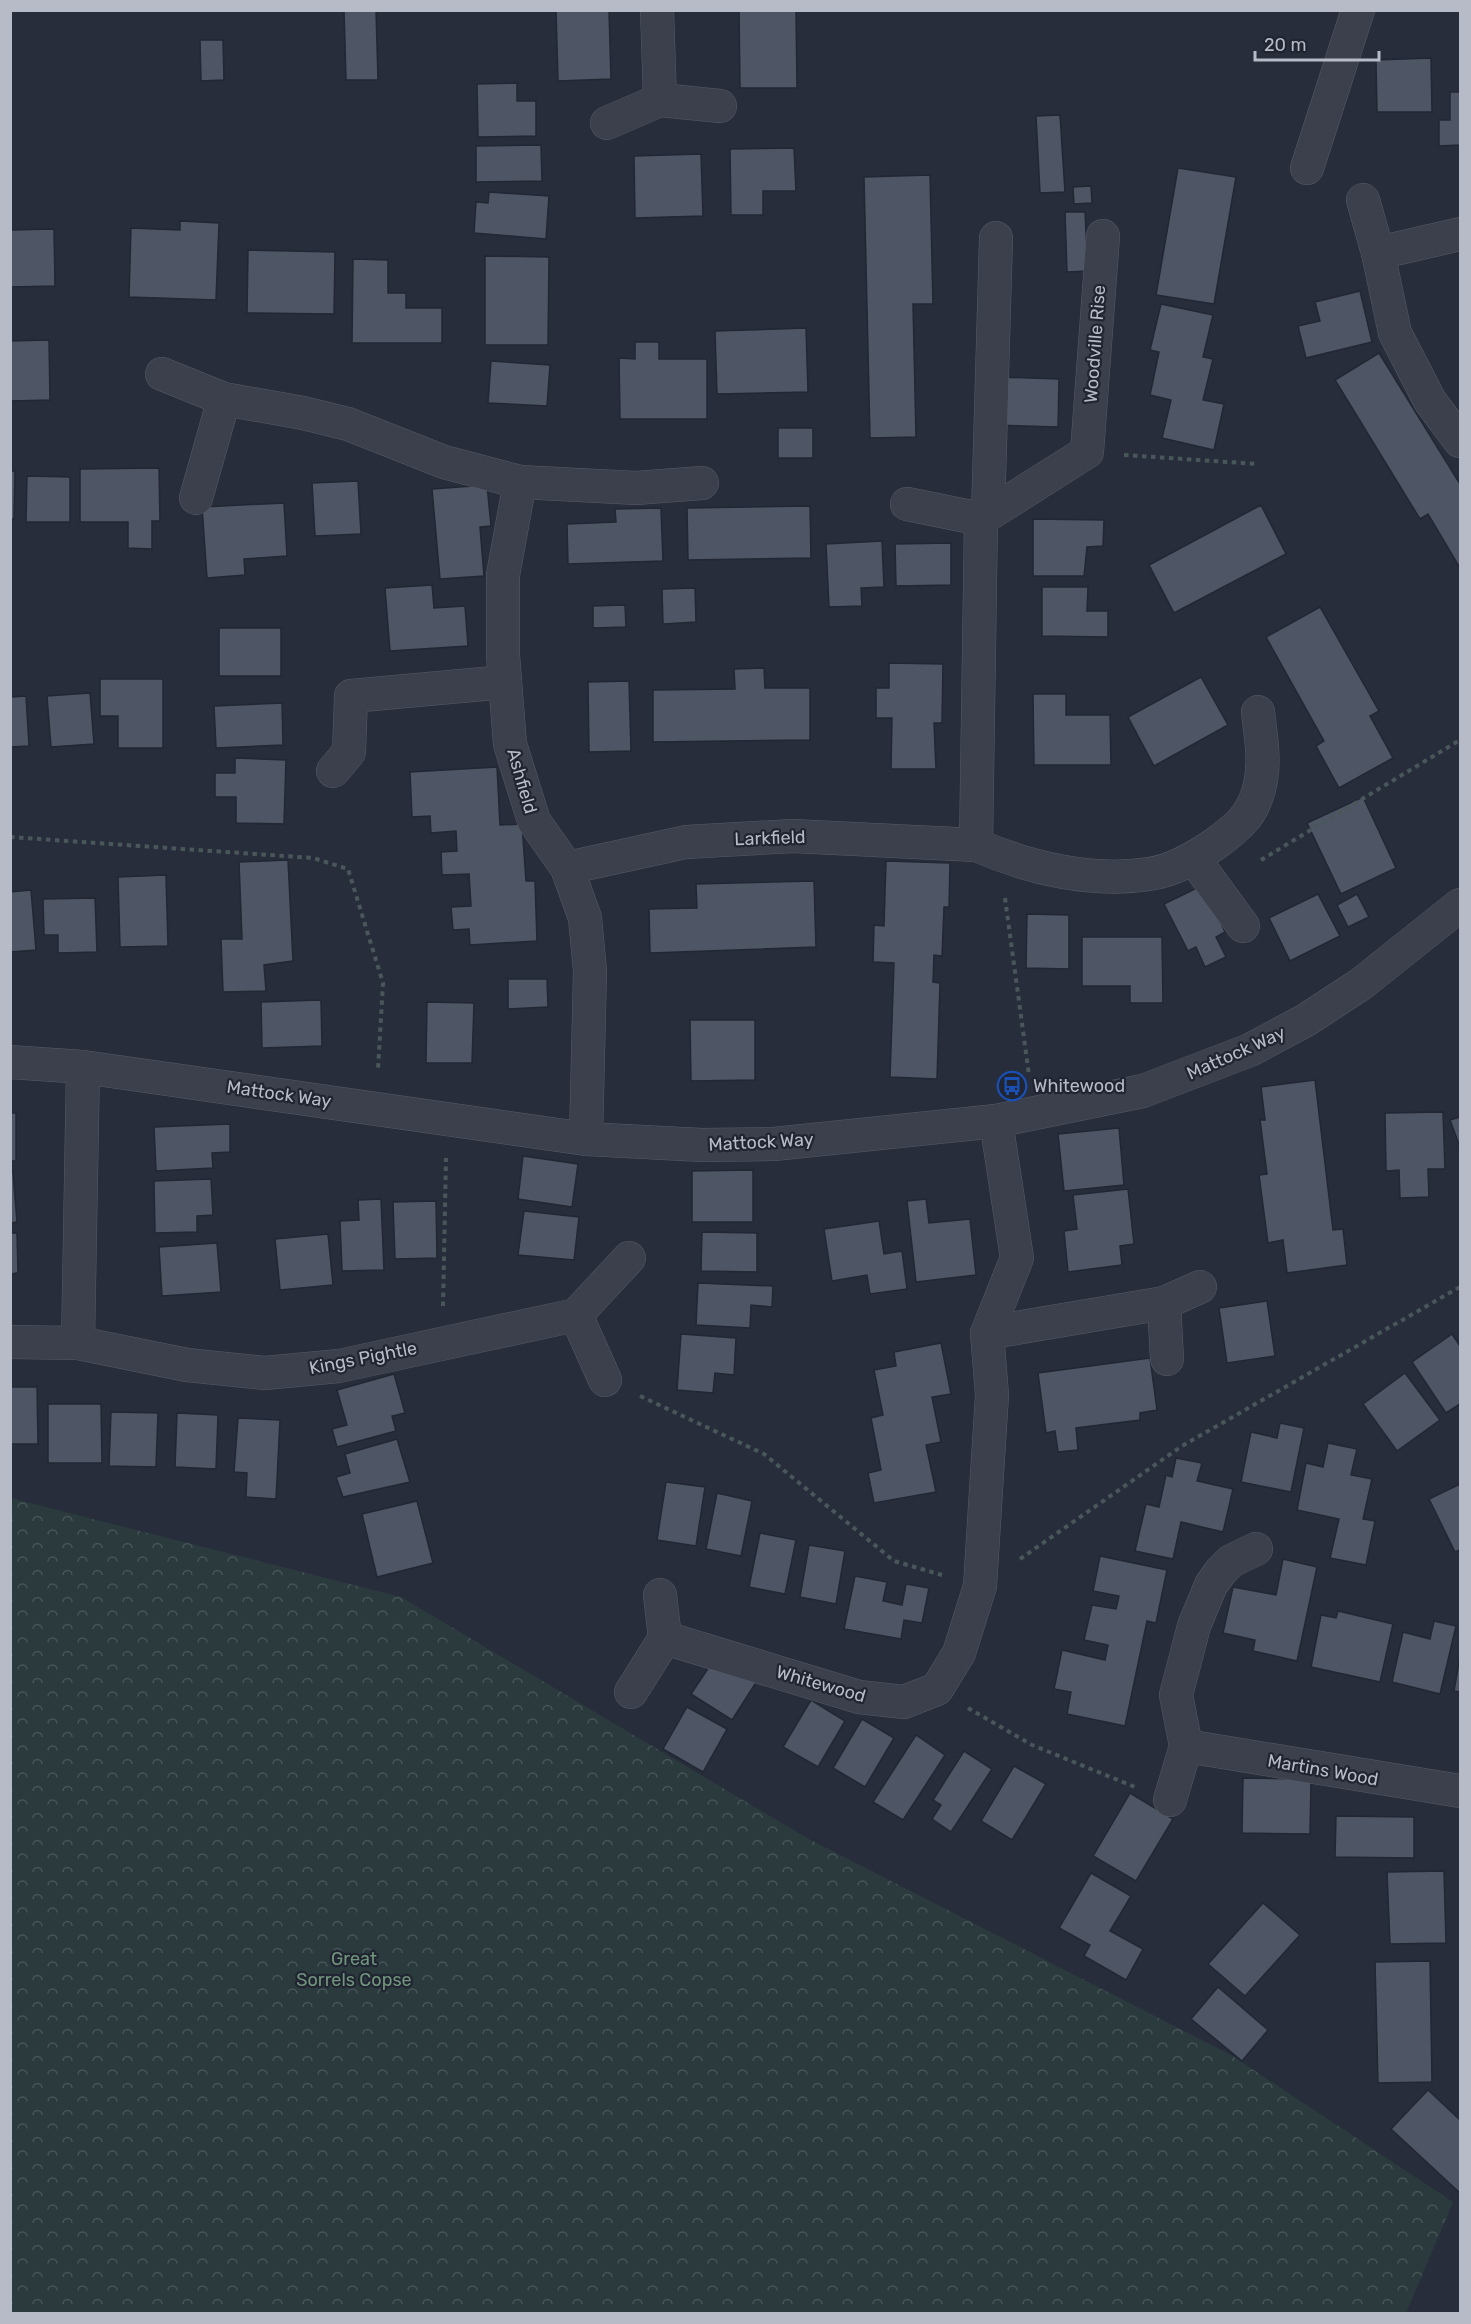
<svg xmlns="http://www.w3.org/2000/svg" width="1471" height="2324" font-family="Rubik,sans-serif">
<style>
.forest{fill:url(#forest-crowns)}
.building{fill:#4e5565;stroke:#222733;stroke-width:1.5}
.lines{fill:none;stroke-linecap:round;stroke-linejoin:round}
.minor-casing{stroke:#565b67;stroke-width:34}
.path{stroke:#49575b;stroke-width:4;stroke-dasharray:4.5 4.5;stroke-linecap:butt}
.minor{stroke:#3b404c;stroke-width:33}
.labels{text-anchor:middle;stroke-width:4.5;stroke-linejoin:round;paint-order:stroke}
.street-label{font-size:18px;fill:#b7bbc7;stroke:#202531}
.poi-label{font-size:18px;fill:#b7bbc7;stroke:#202531;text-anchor:start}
.park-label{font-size:18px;fill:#71957d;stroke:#202531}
</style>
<defs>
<pattern id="forest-crowns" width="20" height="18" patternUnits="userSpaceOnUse" patternTransform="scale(1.5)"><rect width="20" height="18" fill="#2a3a3d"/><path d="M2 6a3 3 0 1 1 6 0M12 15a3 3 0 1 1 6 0" fill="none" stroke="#475558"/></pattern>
</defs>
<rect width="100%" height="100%" fill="#272d3b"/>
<path class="forest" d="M10 1498 401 1597 807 1838 1231 2055 1453 2202 1406 2313H11Z"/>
<g class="building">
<path d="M344 10H376L378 80H346Z"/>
<path d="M556 10H609L611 79 558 81Z"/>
<path d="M739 10H796L797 88H740Z"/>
<path d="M200 40H223L224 80 201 81Z"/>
<path d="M1431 58 1432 112H1377L1376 60Z"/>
<path d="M517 83V101H536V136L478 137 477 84Z"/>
<path d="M1450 92H1460V145L1439 146V120H1450Z"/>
<path d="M1060 115 1065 192 1040 193 1036 116Z"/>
<path d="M541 145 542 181 476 182V146Z"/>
<path d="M794 148 796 191H763V215H731L730 149Z"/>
<path d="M701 154 703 216 635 218 634 156Z"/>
<path d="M1178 168 1236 177 1214 304 1156 295Z"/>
<path d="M930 175 933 304H913L916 437 870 438 864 177Z"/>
<path d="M1091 186 1092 203 1074 204 1073 187Z"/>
<path d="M489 192 549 196 546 239 474 233 476 202 488 203Z"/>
<path d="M1065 212H1085L1088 271 1067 272Z"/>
<path d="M180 221 219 223 216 300 129 297 131 228 180 230Z"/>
<path d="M54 229 55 286 10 287V230Z"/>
<path d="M248 250 335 252 334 314 247 313Z"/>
<path d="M485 256 549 257 548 345H485Z"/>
<path d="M353 259 388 260V293H406V308H442V343H352Z"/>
<path d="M1360 291 1372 342 1306 358 1298 326 1320 321 1315 302Z"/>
<path d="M1161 304 1213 315 1203 357 1213 359 1203 400 1224 404 1214 450 1162 438 1171 400 1150 395 1159 352 1150 350Z"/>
<path d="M806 328 808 392 717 394 715 331Z"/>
<path d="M49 340 50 400 10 401V341Z"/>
<path d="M635 342H659V359H707V419H620L619 358 635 359Z"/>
<path d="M1379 353 1460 484V568L1428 514 1420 519 1335 380Z"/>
<path d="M491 361 550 365 547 406 488 403Z"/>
<path d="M997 377 1059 379 1058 427 995 425Z"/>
<rect x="778" y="428" width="35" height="30"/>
<path d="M159 468 160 521H152V549L128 548V522H80V469Z"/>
<path d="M10 471H15L14 519H10Z"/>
<path d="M27 476 70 477V522H26Z"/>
<path d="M358 481 361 534 315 536 312 483Z"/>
<path d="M487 485 491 526 480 527 484 576 440 579 432 489Z"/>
<path d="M284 503 287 556 244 559 245 575 207 578 202 507Z"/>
<path d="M1261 505 1286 554 1174 613 1149 565Z"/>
<path d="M810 506 811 558 688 560 687 508Z"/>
<path d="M661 508 663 561 568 564 567 524 616 522 615 509Z"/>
<path d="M1033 519 1104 520 1103 546 1087 547 1084 576H1033Z"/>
<path d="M882 541 884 587 861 588 862 606 829 607 826 544Z"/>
<path d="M951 543V585L896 586 895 544Z"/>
<path d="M432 585 434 608 465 606 468 646 390 651 385 588Z"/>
<path d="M1042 587H1088L1087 611H1108V637L1042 636Z"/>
<path d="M695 588 696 622 663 624 662 589Z"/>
<path d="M625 605 626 627 593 628V606Z"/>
<path d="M1320 607 1379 711 1370 716 1393 758 1339 788 1316 746 1324 741 1266 637Z"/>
<rect x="219" y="628" width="62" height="48"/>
<path d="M889 663 943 664 942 723H934L936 769H891L892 718H876V688H889Z"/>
<path d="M764 668 765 688H810V740L653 742V690L735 689 734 669Z"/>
<path d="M1201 677 1228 725 1154 766 1128 717Z"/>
<path d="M100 679H163V748H118V716H100Z"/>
<path d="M629 681 631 751 589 752 588 682Z"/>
<path d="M90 693 94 744 51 747 47 696Z"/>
<path d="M1033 694H1066V715H1110L1111 765H1034Z"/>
<path d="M26 696 29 746 10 747V697Z"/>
<path d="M282 703 283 745 216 748 214 706Z"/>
<path d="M235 758 286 760 284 824 236 823V797H215V773H235Z"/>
<path d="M497 767 500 825 522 824 526 881H535L537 941 470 945 469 929 453 930 451 907 471 906 469 874 442 875 441 852 457 851 456 831 431 833 430 816 412 817 410 772Z"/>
<path d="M1363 797 1396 868 1341 894 1307 823Z"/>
<path d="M288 860 293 961 264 965 266 991 223 992 221 939H242L239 862Z"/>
<path d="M886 861 950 863 949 907H944L942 956 934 955 933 982 940 983 937 1079 890 1077 894 963 873 962 874 925 884 926Z"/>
<path d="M166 875 168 946 120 947 118 877Z"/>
<path d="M814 881 816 947 650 953 649 909 697 908 696 884Z"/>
<path d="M1203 885 1225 932 1216 937 1226 957 1205 967 1196 947 1188 951 1164 904Z"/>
<path d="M31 890 36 950 10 952V892Z"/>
<path d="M1318 894 1340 936 1290 961 1269 918Z"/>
<path d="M1357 894 1369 917 1348 927 1337 905Z"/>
<path d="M95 898 97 952 58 953V935H44L43 899Z"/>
<path d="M1027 914 1069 915V969L1026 968Z"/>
<path d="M1082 937H1162L1163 1003H1130V986H1082Z"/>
<path d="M508 979H547L548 1007 508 1009Z"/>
<path d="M321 1000 322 1046 262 1048 261 1002Z"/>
<path d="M427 1002 474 1003 472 1063H426Z"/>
<path d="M690 1020H755V1080L691 1081Z"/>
<path d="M1315 1080 1333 1230 1343 1229 1347 1265 1287 1273 1283 1240 1268 1243 1259 1175 1267 1174 1260 1120H1265L1261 1087Z"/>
<path d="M1443 1112 1445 1169H1428L1429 1197 1400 1198 1399 1170 1386 1171 1385 1113Z"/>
<rect x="10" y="1113" width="6" height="48"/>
<path d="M1460 1117V1147L1450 1120Z"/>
<path d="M230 1124V1152L212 1153 213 1168 156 1171 154 1127Z"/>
<path d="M1119 1128 1124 1185 1064 1191 1058 1134Z"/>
<path d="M523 1156 578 1164 572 1207 518 1199Z"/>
<path d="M753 1170V1222H692V1171Z"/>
<path d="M10 1172H13L17 1222 10 1223Z"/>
<path d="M211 1179 213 1215 197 1216V1232L155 1233 154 1181Z"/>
<path d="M1128 1189 1134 1244 1120 1246 1122 1265 1068 1272 1064 1231 1077 1229 1073 1195Z"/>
<path d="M381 1199 384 1270 342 1271 340 1221 359 1220 358 1200Z"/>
<path d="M926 1199 929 1223 970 1219 976 1275 916 1282 907 1201Z"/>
<path d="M436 1201 437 1258 395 1259 393 1202Z"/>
<path d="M524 1211 579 1217 574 1260 518 1255Z"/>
<path d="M879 1221 884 1254 902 1251 907 1289 870 1294 867 1275 832 1281 824 1229Z"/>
<path d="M702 1232 757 1233V1272L701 1271Z"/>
<path d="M10 1233H17L18 1273 10 1274Z"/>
<path d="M328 1234 333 1285 280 1290 275 1239Z"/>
<path d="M217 1243 221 1292 162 1296 159 1247Z"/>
<path d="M698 1283 773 1286 772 1307 751 1305 750 1328 696 1325Z"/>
<path d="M1267 1301 1275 1356 1227 1363 1219 1308Z"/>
<path d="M681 1334 736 1338 734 1375 715 1373 713 1393 677 1390Z"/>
<path d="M1452 1334 1460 1346V1404L1446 1413 1412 1362Z"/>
<path d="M941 1343 951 1394 932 1397 941 1442 926 1445 936 1492 874 1503 868 1473 881 1470 871 1418 883 1415 874 1370 896 1366 894 1352Z"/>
<path d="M1150 1358 1157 1410 1140 1413V1420L1076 1428 1078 1450 1058 1452 1055 1431 1046 1433 1038 1373Z"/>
<path d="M1405 1373 1440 1420 1397 1451 1363 1404Z"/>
<path d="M394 1374 405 1413 392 1416 396 1431 337 1447 332 1429 347 1425 337 1390Z"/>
<path d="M10 1387H37L38 1444H10Z"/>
<path d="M48 1404H101L102 1463H48Z"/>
<path d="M111 1412 158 1413 156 1467 109 1466Z"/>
<path d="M177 1413 218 1415 216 1469 175 1467Z"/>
<path d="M238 1418 280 1420 276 1499 246 1497 247 1473 234 1472Z"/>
<path d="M1280 1423 1304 1428 1291 1492 1241 1482 1251 1432 1277 1438Z"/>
<path d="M397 1439 410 1482 343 1497 336 1477 350 1473 345 1454Z"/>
<path d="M1328 1443 1357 1449 1351 1475 1372 1479 1363 1519 1375 1521 1366 1565 1330 1558 1339 1519 1297 1510 1306 1463 1323 1467Z"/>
<path d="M1176 1458 1202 1463 1197 1481 1233 1489 1223 1532 1181 1522 1173 1559 1135 1551 1146 1504 1159 1507 1166 1475 1172 1477Z"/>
<path d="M666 1482 705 1487 696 1546 657 1540Z"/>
<path d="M1460 1484V1550L1455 1552 1429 1499Z"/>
<path d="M717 1493 752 1501 741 1556 706 1549Z"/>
<path d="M417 1501 433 1563 377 1577 362 1514Z"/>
<path d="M760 1533 796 1540 785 1594 749 1587Z"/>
<path d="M809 1545 845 1551 836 1604 800 1597Z"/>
<path d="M1100 1556 1167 1570 1156 1623 1147 1621 1125 1726 1067 1714 1071 1692 1054 1689 1062 1650 1105 1660 1108 1645 1084 1640 1092 1605 1116 1609 1119 1596 1093 1591Z"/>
<path d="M1283 1559 1317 1567 1297 1661 1253 1651 1255 1640 1223 1633 1233 1587 1276 1595Z"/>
<path d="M855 1576 887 1582 883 1601 902 1605 906 1584 929 1588 922 1623 904 1620 901 1639 844 1629Z"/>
<path d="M1338 1611 1393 1624 1380 1682 1311 1667 1321 1615 1336 1618Z"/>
<path d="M1434 1621 1456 1626 1440 1694 1392 1682 1403 1632 1430 1639Z"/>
<path d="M717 1655 757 1681 732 1720 691 1694Z"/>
<path d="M1460 1656V1692L1454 1691Z"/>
<path d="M811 1700 845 1721 818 1767 783 1747Z"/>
<path d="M687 1707 727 1729 703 1772 663 1749Z"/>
<path d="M862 1719 894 1738 865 1787 833 1768Z"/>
<path d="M916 1735 945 1755 903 1820 873 1802Z"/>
<path d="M964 1751 992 1769 951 1832 932 1819 941 1805 933 1800Z"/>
<path d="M1014 1766 1046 1784 1012 1840 981 1821Z"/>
<path d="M1243 1778 1311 1779 1310 1834 1242 1833Z"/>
<path d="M1130 1793 1173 1819 1136 1881 1093 1856Z"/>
<path d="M1336 1816 1414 1817V1858L1335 1857Z"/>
<path d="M1444 1871 1446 1943 1390 1944 1387 1872Z"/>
<path d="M1091 1873 1131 1896 1110 1931 1143 1949 1126 1980 1084 1956 1090 1945 1059 1928Z"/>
<path d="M1263 1903 1300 1935 1245 1996 1208 1964Z"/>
<path d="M1430 1961 1432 2082 1378 2083 1375 1962Z"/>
<path d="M1218 1987 1268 2030 1242 2061 1191 2019Z"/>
<path d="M1428 2090 1460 2120V2193L1391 2129Z"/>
</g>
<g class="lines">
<g class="minor-casing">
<g id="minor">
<path d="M657 10 660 100"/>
<path d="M607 123 660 100 720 106"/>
<path d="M1307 168 1358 10"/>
<path d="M1363 200 1378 253 1395 333 1430 401 1460 441"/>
<path d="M1378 253 1460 234"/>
<path d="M162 374 224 399 303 413 348 424 444 462 520 482 636 488 702 483"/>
<path d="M520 482 503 575V655L510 744 534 821 567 868 585 918 590 971 586 1139"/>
<path d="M196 498 224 399"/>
<path d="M907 504 981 519 1087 452 1103 236"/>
<path d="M988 514 996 238"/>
<path d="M333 771 349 752 351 696 505 682"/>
<path d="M976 845 981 519"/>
<path d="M1194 859 1243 926"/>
<path d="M567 868 686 842 793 836 976 845C1029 868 1092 883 1149 874 1173 871 1196 857 1215 844 1237 828 1252 816 1259 789 1266 763 1261 738 1258 712"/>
<path d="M10 1062 83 1067 586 1139 702 1145 774 1144 996 1121 1143 1091 1250 1050 1306 1020 1361 984 1460 905"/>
<path d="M1164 1303 1167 1359"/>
<path d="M576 1315 605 1380"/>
<path d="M987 1333 1164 1303 1200 1287"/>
<path d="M10 1342 78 1343 187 1365 265 1373 339 1366 576 1315 629 1258"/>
<path d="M78 1343 83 1067"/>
<path d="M665 1638 859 1697 904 1702 937 1689 959 1653 980 1586 992 1395 987 1333 1017 1258 996 1121"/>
<path d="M631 1692 665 1638 660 1595"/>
<path d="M1186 1746 1460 1791"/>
<path d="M1170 1800 1186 1746 1176 1695 1194 1626 1211 1585 1221 1571 1231 1561 1256 1549"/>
</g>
</g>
<g class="path">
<path d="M1124 455 1258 464"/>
<path d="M10 837 313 858 348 869 383 983 378 1070"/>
<path d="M1261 860 1460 740"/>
<path d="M1005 898 1029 1075"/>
<path d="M443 1306 446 1158"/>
<path d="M640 1396 764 1454 894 1561 942 1575"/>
<path d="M1020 1559 1182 1446 1460 1287"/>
<path d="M968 1708 1032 1745 1135 1787"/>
</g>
<use href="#minor" class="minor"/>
</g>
<defs>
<g id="bus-ring" transform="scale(1.5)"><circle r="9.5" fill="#202531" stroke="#1a4fb4" stroke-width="1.5"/><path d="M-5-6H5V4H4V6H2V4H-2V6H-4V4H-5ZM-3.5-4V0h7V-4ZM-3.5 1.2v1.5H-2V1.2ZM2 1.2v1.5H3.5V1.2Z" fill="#1a4fb4"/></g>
</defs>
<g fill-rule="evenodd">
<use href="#bus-ring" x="1012" y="1086"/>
</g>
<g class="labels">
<g class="street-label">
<text transform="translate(1095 344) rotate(-86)" y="6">Woodville Rise</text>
<text transform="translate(522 781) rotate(74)" y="6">Ashfield</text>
<text transform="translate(770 838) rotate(-2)" y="6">Larkfield</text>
<text transform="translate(1236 1053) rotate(-24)" y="6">Mattock Way</text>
<text transform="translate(279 1094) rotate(8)" y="6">Mattock Way</text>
<text transform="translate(761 1142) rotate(-3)" y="6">Mattock Way</text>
<text transform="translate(363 1358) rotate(-11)" y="6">Kings Pightle</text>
<text transform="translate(821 1684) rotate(16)" y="6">Whitewood</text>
<text transform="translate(1323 1770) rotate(10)" y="6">Martins Wood</text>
</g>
<g class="poi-label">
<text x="1033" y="1092">Whitewood</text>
</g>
<g class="park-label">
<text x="354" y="1965">Great<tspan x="354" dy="21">Sorrels Copse</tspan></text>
</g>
</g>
<rect width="1471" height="2324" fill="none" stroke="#b7bbc7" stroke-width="24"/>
<path d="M1255 51v9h124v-9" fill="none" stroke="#b7bbc7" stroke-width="3"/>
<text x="1264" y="51" font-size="18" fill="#b7bbc7" stroke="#202531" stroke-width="4.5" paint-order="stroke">20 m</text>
</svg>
